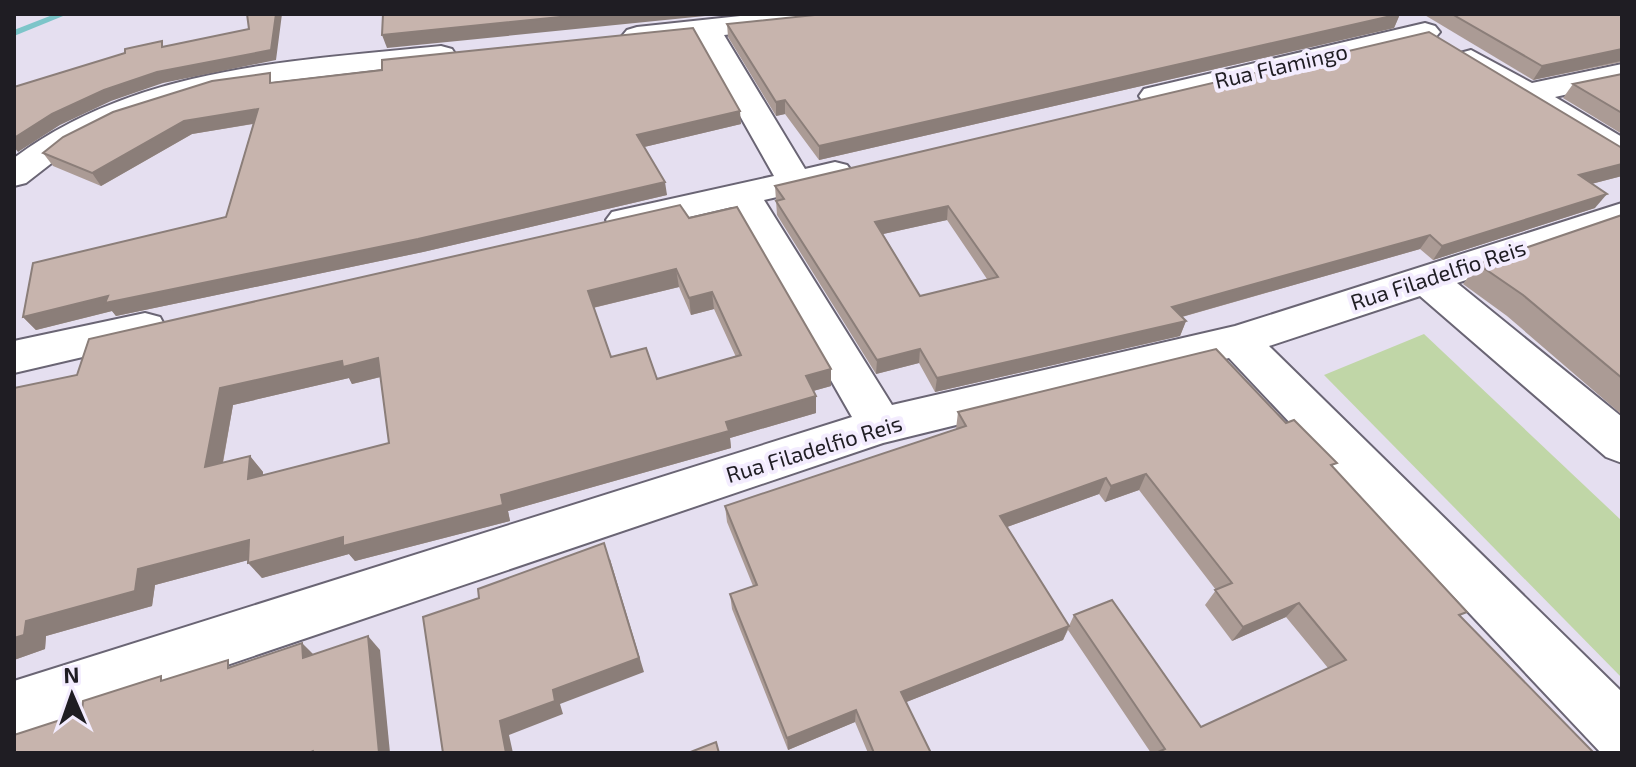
<svg xmlns="http://www.w3.org/2000/svg" width="1636" height="767" font-family="'Exo 2',sans-serif">
<style>
.green{fill:#c0d6a7}
.lines{fill:none;stroke-linecap:round;stroke-linejoin:round}
.stream{fill:#7dc5c9;fill-rule:evenodd}
.minor-casing{stroke:#6a6574;stroke-width:4}
.minor{fill:#fff;fill-rule:evenodd}
.wall{fill:#ab9b95;fill-rule:evenodd}
.shaded-wall{fill:#8b7e79}
.building{fill:#c7b4ad;stroke:#8b7e79;stroke-width:2;fill-rule:evenodd}
.labels{text-anchor:middle;stroke-width:8;stroke-linejoin:round;paint-order:stroke}
.street-label{font-size:22px;fill:#1f1d23;stroke:#f3ecfe}
</style>
<rect width="100%" height="100%" fill="#e5dff0"/>
<path class="green" d="M1424 334 1622 521V678L1324 375Z"/>
<g class="lines">
<path class="stream" d="M55 14H68L14 36V30Z"/>
<g class="minor-casing">
<g id="minor">
<path d="M759 14H852L848 20 838 23 724 35 805 169 835 162 847 165 853 173 847 181 764 200 892 405 1235 326 1622 203V228L1457 283 1622 417V463L1606 457 1420 296 1269 346 1622 692V753H1601L1229 358 883 443 14 737V681L852 417 732 207 625 232 612 228 606 220 612 212 774 176 696 38 637 45 627 42 622 36 627 30 637 27Z"/>
<path d="M1425 23 1435 26 1440 32 1435 38 1155 106 1144 103 1139 96 1144 89Z"/>
<path d="M441 46 452 49 456 55 452 61 273 82 172 103 120 122 71 148 26 183 14 186V158C137 66 294 61 441 46Z"/>
<path d="M1471 50 1532 83 1622 64V82L1555 97 1622 137V162L1610 159 1460 65 1456 59 1460 53Z"/>
<path d="M145 313 160 317 166 328 160 339 14 373V341Z"/>
</g>
</g>
<use href="#minor" class="minor"/>
</g>
<g class="wall">
<path d="M1400 14 1394 28 819 160 785 114 776 116 728 37 727 24Z"/>
<path d="M1423 14H1622V62L1533 80Z"/>
<path d="M1622 74V134L1563 98 1573 84Z"/>
<path d="M275 83 741 124 644 147 667 195 423 252 116 316 112 311 36 330 23 317 226 217 253 124 192 134 101 186 53 166 43 153Z"/>
<path d="M1619 147 1622 148V176L1591 184 1595 208 1433 260 1420 249 1182 317 1186 321 1180 336 935 392 919 363 876 374 777 215 775 186ZM947 220 987 279 920 296 883 234Z"/>
<path d="M1622 215V415L1507 316 1463 284 1478 264Z"/>
<path d="M689 218 831 369V386L813 391 816 413 730 438 731 448 508 511 510 521 355 561 349 554 262 578 248 560 155 585 152 606 46 636 45 649 14 660V388L77 375ZM679 287 691 315 714 309 736 357 657 379 611 357 593 308ZM381 377 389 443 263 475V472L250 456 223 463 233 405 349 378 352 384Z"/>
<path d="M958 412 1286 423 1333 468 1461 617 1594 753H1151L1068 630 1063 640 906 702 931 753H868L855 722 788 750 732 609 730 594 753 586 727 522 725 506 956 429ZM1139 490 1216 590 1205 605 1232 641 1286 617 1328 668 1201 727 1074 615 1069 626 1007 527 1099 494 1105 502Z"/>
</g>
<g class="shaded-wall">
<path d="M276 14H282L276 60 163 83 111 101 60 125 18 152 14 147V138L52 114 104 90 157 72 271 50Z"/>
<path d="M590 14H725L387 48 382 35Z"/>
<path d="M1400 14 1394 28 819 160V146Z"/>
<path d="M1622 49 1621 61 1533 80 1542 66Z"/>
<path d="M785 100V114L776 116V102Z"/>
<path d="M258 109 264 122 192 134 101 186 92 173 184 121Z"/>
<path d="M740 111 741 124 640 148 637 135Z"/>
<path d="M1622 164V176L1568 190 1579 175Z"/>
<path d="M665 182 667 195 423 252 116 316 112 311 36 330 23 317 108 296Z"/>
<path d="M1607 194 1595 208 1433 260 1442 246Z"/>
<path d="M948 206 947 220 874 236 875 222Z"/>
<path d="M1430 235 1420 249 1167 321 1172 307Z"/>
<path d="M676 269 679 287 592 308 588 291Z"/>
<path d="M712 292 714 309 691 315 689 298Z"/>
<path d="M1186 321 1180 336 935 392 937 378Z"/>
<path d="M920 349 919 363 876 374 877 360Z"/>
<path d="M378 358 388 375 352 384 349 378 233 405 219 483 205 467 220 388 342 361Z"/>
<path d="M831 369V386L806 393V376Z"/>
<path d="M816 396V413L730 438 731 448 508 511 510 521 355 561 349 554 262 578 248 563 501 495 726 422Z"/>
<path d="M250 456 263 472 262 495 248 479Z"/>
<path d="M1146 474 1139 490 1105 502 1111 486Z"/>
<path d="M1106 478 1099 494 996 531 1000 516Z"/>
<path d="M249 540 263 556 155 585 152 606 46 636 45 649 14 660V638L26 621 138 569Z"/>
<path d="M610 559 644 672 560 704 563 714 509 735 513 753H506L500 721 553 690Z"/>
<path d="M1299 603 1286 617 1232 641 1243 627Z"/>
<path d="M1069 626 1063 640 899 705 901 692Z"/>
<path d="M368 636 380 650 390 753H379Z"/>
<path d="M302 643 316 657 303 658Z"/>
<path d="M856 710 855 722 788 750 787 738Z"/>
</g>
<g class="building">
<path d="M247 14H276L271 50 157 72 104 90 52 114 14 138V87L125 53V49L162 41V47L249 29Z"/>
<path d="M383 14H590L382 35Z"/>
<path d="M824 14H1400L819 146 785 100 776 102 727 24Z"/>
<path d="M1452 14H1622V49L1542 66Z"/>
<path d="M693 28 740 111 637 135 665 182 418 239 105 303 108 296 23 317 33 263 226 217 258 109 184 121 92 173 43 153 63 137 113 112 212 81 270 73V83L382 70V60Z"/>
<path d="M1429 32 1622 148V164L1579 175 1607 194 1442 246 1430 235 1172 307 1186 321 937 378 920 349 877 360 776 201 784 199 775 186ZM948 206 998 277 920 296 875 222Z"/>
<path d="M1622 74V113L1573 84Z"/>
<path d="M680 205 689 218 737 207 831 369 806 376 816 396 726 422 729 431 501 495 503 505 343 546V537L248 563 249 540 138 569 135 591 26 621 24 635 14 638V388L77 375 89 339ZM676 269 689 298 712 292 741 355 657 379 646 348 611 357 588 291ZM378 358 389 443 248 479 250 456 205 467 220 388 342 361 343 367Z"/>
<path d="M1622 215V378L1523 295 1478 264Z"/>
<path d="M1216 349 1286 423 1294 420 1337 463 1331 465 1467 612 1459 615 1594 753H1156L1165 749 1074 615 1112 600 1201 727 1346 660 1299 603 1243 627 1215 590 1232 583 1146 474 1111 486 1106 478 1000 516 1069 626 901 692 931 753H874L856 710 787 738 730 594 757 585 725 506 966 426 958 412Z"/>
<path d="M604 543 639 658 553 690 555 701 500 721 506 753H443L423 617 479 598 478 589Z"/>
<path d="M368 636 379 753H314L313 751 309 753H14V735L82 713 83 701 161 676V681L228 660V668L302 643 303 658Z"/>
<path d="M716 742 719 753H688Z"/>
</g>
<g class="labels">
<g class="street-label">
<text transform="translate(1281 66) rotate(-13)" y="8">Rua Flamingo</text>
<text transform="translate(1438 275) rotate(-18)" y="8">Rua Filadelfio Reis</text>
<text transform="translate(814 449) rotate(-17)" y="8">Rua Filadelfio Reis</text>
</g>
</g>
<rect width="1636" height="767" fill="none" stroke="#1f1d23" stroke-width="32"/>
<g transform="translate(72 695) rotate(358)" stroke="#f3ecfe" stroke-width="6" paint-order="stroke">
<path d="M0-6L14 30L0 20L-14 30Z" fill="#1f1d23"/>
<text y="-12" font-size="22" font-weight="bold" text-anchor="middle" fill="#1f1d23">N</text>
</g>
</svg>
